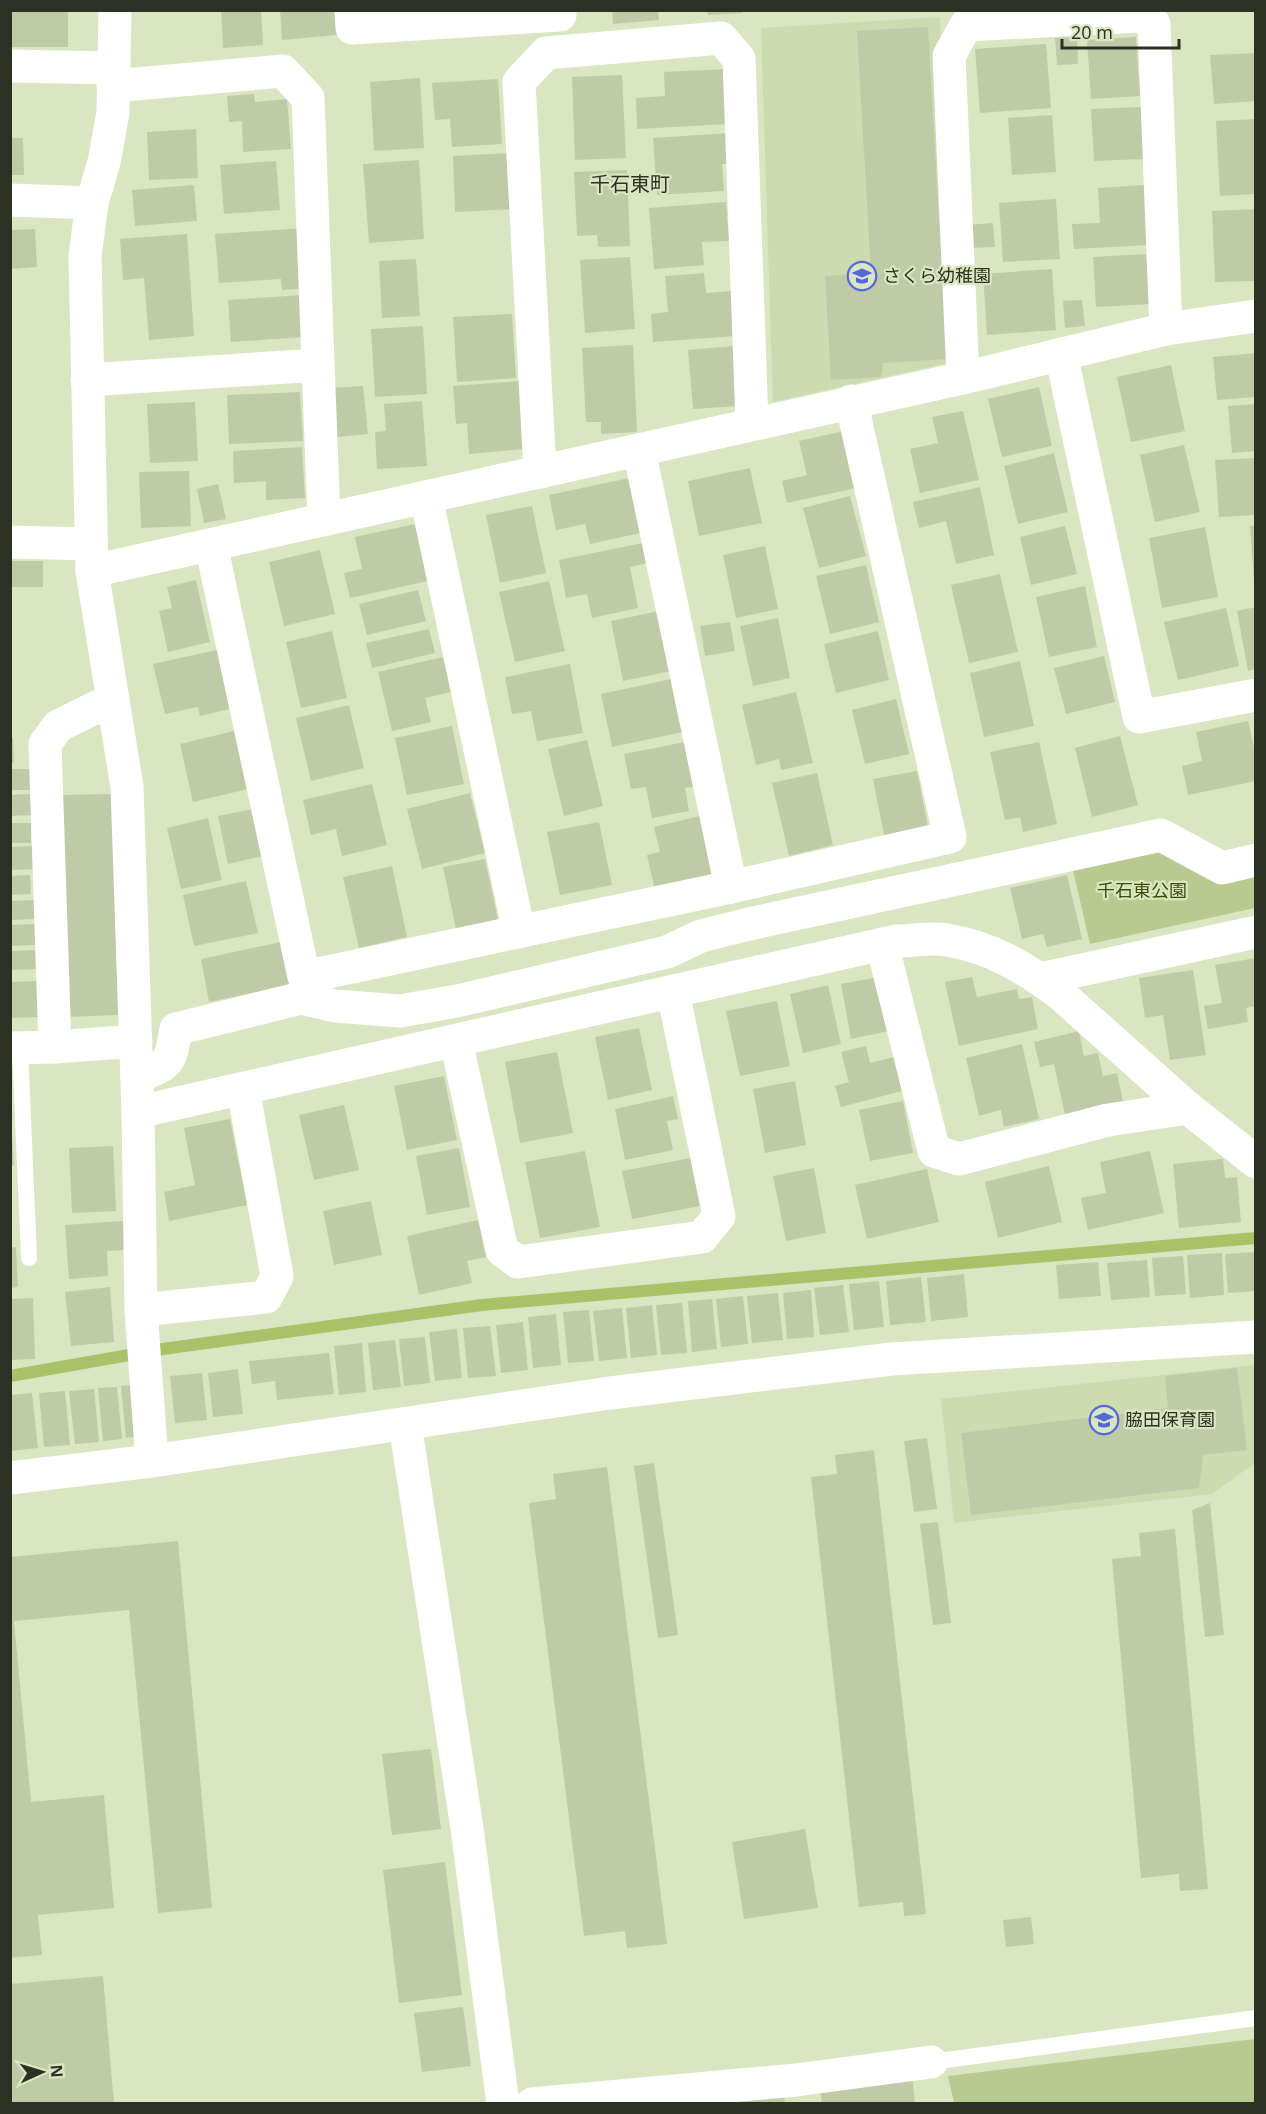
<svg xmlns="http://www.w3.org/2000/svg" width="1266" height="2114" font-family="'Open Sans','Noto Sans JP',sans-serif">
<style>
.built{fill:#cddbb0}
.green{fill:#b8ca90}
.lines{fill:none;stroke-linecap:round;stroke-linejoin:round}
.stream{stroke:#a9c268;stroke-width:12}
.building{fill:#bfcba7}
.lane{stroke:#fff;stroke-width:16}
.street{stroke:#fff;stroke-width:33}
.secondary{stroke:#fff;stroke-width:33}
.labels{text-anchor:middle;stroke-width:4.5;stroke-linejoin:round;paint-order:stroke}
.poi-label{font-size:18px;fill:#2d3123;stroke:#dae6c1;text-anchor:start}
.park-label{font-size:18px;fill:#3e4c08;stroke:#dae6c1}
.neighbourhood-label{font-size:20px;fill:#2d3123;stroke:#dae6c1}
</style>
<rect width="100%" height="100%" fill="#dae6c1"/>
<g class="built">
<path d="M940 17 952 362 773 402 761 28Z"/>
<path d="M1255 1365V1463L1212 1494 954 1523 941 1399Z"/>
</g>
<g class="green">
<path d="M1159 846 1255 870V908L1090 944 1072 866Z"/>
<path d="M1255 2039V2103H954L948 2076Z"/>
</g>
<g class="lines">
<path class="stream" d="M10 1376 163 1349 482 1305 1256 1238"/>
</g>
<g class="building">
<rect x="10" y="10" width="58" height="37"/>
<path d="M221 10H261L263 45 223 48Z"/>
<path d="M280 10H334L337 35 282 40Z"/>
<path d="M612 10H658L659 20 613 24Z"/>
<path d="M707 10H742V13L708 15Z"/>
<path d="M928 27 947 359 883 363 881 377 831 380 825 276 871 273 857 31Z"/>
<path d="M1077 37 1078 64 1057 65 1055 38Z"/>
<path d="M1136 37 1140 96 1091 99 1087 40Z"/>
<path d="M1046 44 1051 108 980 113 975 49Z"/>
<path d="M1256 53V101L1214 104 1210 55Z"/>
<path d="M727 69 729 124 637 129 636 98 665 96 664 72Z"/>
<path d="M622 75 626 158 575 160 572 77Z"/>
<path d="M420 78 424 148 374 151 370 82Z"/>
<path d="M498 79 502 144 452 147 450 119 435 120 432 83Z"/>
<path d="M254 94 255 102 287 99 291 149 243 152 242 121 229 122 227 96Z"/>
<path d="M1141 107 1144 159 1094 161 1091 109Z"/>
<path d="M1052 115 1056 172 1012 175 1008 118Z"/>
<path d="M1256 119V194L1220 196 1216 121Z"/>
<path d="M196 129 198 178 149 180 147 132Z"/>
<path d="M730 133 732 164H722L724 191 657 195 653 138Z"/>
<path d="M10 138H23L24 175H10Z"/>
<path d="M511 153 514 209 455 212 453 156Z"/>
<path d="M419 160 424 239 369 243 363 164Z"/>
<path d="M276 161 280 210 224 214 220 165Z"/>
<path d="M627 170 630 246 598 247 597 235 577 236 574 172Z"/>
<path d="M194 185 197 221 135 226 132 190Z"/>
<path d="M1144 185 1148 245 1074 249 1072 224 1100 223 1098 188Z"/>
<path d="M1056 199 1060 259 1003 262 999 203Z"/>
<path d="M726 202 729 241 702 242 704 265 654 269 649 208Z"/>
<path d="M1256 209V281L1215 282 1212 211Z"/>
<path d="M993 223 995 247 968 248 967 225Z"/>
<path d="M305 228 309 288 282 290 281 279 219 283 215 234Z"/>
<path d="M35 229 37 267 10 269V230Z"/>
<path d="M187 234 194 336 149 340 144 278 123 280 120 239Z"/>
<path d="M1146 254 1150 304 1096 307 1093 257Z"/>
<path d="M630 257 635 329 585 333 580 260Z"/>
<path d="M416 259 420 316 382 318 379 261Z"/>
<path d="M1052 269 1056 330 987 335 983 274Z"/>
<path d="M704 273 706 293 732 291 735 336 653 342 651 314 668 312 665 276Z"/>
<path d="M301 295 304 337 231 342 228 300Z"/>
<path d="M1082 300 1085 326 1065 328 1063 301Z"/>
<path d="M512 314 516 378 457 382 453 317Z"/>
<path d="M423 326 427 394 375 397 371 329Z"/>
<path d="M633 345 637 432 601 434V422H586L582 348Z"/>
<path d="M734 346 739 406 693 409 688 350Z"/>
<path d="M1256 353V397L1217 400 1213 357Z"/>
<path d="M1171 365 1185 431 1131 442 1117 377Z"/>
<path d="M520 381 525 449 469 454 467 423 456 424 453 386Z"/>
<path d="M363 386 368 434 337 437 333 388Z"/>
<path d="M1039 387 1052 446 1002 457 988 399Z"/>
<path d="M300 392 303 441 229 444 227 395Z"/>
<path d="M422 401 427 466 377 469 375 432 386 431 384 404Z"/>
<path d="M195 402 198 461 150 463 147 404Z"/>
<path d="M1256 404V451L1232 453 1228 406Z"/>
<path d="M963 411 979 480 920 493 910 449 938 443 932 417Z"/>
<path d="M848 430 861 487 787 503 782 481 807 475 799 441Z"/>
<path d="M1184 445 1200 512 1155 522 1140 455Z"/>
<path d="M302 447 305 498 266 500V481L234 483 233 451Z"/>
<path d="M1054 453 1068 512 1018 524 1004 466Z"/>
<path d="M1256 458V515L1219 517 1215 460Z"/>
<path d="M750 468 762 523 699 536 688 481Z"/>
<path d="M189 471 191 526 141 528 139 472Z"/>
<path d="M634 477 645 532 590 544 585 524 556 530 549 495Z"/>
<path d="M218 484 226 519 204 523 197 489Z"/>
<path d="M980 487 994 555 956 564 946 521 919 528 913 502Z"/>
<path d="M850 496 866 556 819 568 803 508Z"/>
<path d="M532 506 546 573 500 583 486 515Z"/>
<path d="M415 524 428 581 350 598 344 573 362 569 355 537Z"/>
<path d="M1256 525V582H1254L1250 526Z"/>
<path d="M1065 526 1077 574 1031 585 1020 537Z"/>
<path d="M1205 527 1218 597 1162 608 1149 538Z"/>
<path d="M648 542 652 562 630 567 638 608 592 618 587 594 566 598 559 560Z"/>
<path d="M765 546 778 609 736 618 723 555Z"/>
<path d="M320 550 335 614 284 626 269 562Z"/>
<rect x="10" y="561" width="33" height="26"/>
<path d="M866 565 879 622 830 634 816 576Z"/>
<path d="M1000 574 1018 652 969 663 951 585Z"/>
<path d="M196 580 210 642 168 652 159 611 172 608 167 587Z"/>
<path d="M549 581 565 651 515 662 499 592Z"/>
<path d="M1085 586 1097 647 1049 657 1036 597Z"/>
<path d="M418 590 426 621 367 635 359 604Z"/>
<path d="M1256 607V669L1248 671 1237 611Z"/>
<path d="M1226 608 1239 666 1178 680 1164 622Z"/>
<path d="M664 610 676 670 623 681 611 621Z"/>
<path d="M778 618 790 678 753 686 740 626Z"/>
<path d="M730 622 735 651 705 656 700 626Z"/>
<path d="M429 629 435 653 372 668 366 643Z"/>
<path d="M332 631 347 698 301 708 286 642Z"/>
<path d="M878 631 889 680 836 693 824 644Z"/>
<path d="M221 649 234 708 200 716 198 707 165 714 153 664Z"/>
<path d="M1104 656 1115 702 1066 714 1054 668Z"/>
<path d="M443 657 451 692 425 698 431 722 392 731 378 672Z"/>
<path d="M1020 661 1034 726 984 737 970 673Z"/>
<path d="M570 664 583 733 537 741 531 711 512 714 505 677Z"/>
<path d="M671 679 683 732 612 747 601 694Z"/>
<path d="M796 692 813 763 781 770 779 759 756 765 742 705Z"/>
<path d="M896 699 909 754 865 764 852 710Z"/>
<path d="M349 705 364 768 311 781 296 718Z"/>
<path d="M1248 721 1256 756V781L1188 795 1182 766 1202 761 1196 732Z"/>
<path d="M452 726 464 784 407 795 395 738Z"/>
<path d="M234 731 248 789 193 802 180 744Z"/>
<path d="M1120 736 1138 805 1092 817 1075 748Z"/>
<path d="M10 738H13L14 763H10Z"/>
<path d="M587 740 603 806 564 816 548 749Z"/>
<path d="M690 741 699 786 685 788 689 811 652 818 646 787 631 789 624 754Z"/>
<path d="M1039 742 1057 824 1023 832 1020 817 1005 820 990 752Z"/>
<path d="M10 769H31L32 790H10Z"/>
<path d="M917 771 928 827 884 835 873 779Z"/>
<path d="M817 773 833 845 789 856 772 783Z"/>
<path d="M372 784 387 845 342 856 336 829 311 835 303 800Z"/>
<path d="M470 793 485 853 422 869 407 809Z"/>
<path d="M30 794 31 815 10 816V795Z"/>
<path d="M112 794 118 1015 65 1017 59 795Z"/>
<path d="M257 808 267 855 228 864 218 816Z"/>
<path d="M700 816 714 877 655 891 647 855 660 852 654 827Z"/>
<path d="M208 818 222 880 181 889 167 828Z"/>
<path d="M599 822 612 885 560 895 547 832Z"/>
<rect x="10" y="823" width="21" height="20"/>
<path d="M34 846 35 869 10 870V847Z"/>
<path d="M485 859 498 920 456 929 443 867Z"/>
<path d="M392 866 407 937 359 948 343 877Z"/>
<path d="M30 875 31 894 10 895V876Z"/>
<path d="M1067 875 1082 939 1047 947 1043 934 1022 939 1010 888Z"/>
<path d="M246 881 258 933 194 946 183 895Z"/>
<path d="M35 900 36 919 10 920V901Z"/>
<path d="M36 924 37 945 10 946V925Z"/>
<path d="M285 941 294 984 209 1002 201 959Z"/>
<path d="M36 950 37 969 10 970V951Z"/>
<path d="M1256 958V1006L1246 1008 1248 1022 1208 1029 1204 1006 1222 1003 1215 965Z"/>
<path d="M1193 970 1206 1055 1170 1060 1163 1015 1145 1018 1139 978Z"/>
<path d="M878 977 889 1031 851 1039 841 984Z"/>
<path d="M972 977 977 997 1017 989 1019 999 1032 997 1038 1029 959 1046 945 982Z"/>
<path d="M37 981 38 1017 10 1018V982Z"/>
<path d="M828 985 841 1044 803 1053 790 994Z"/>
<path d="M777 1001 790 1066 740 1076 726 1011Z"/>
<path d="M639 1028 652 1090 608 1100 595 1037Z"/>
<path d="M1079 1031 1084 1056 1098 1053 1103 1076 1117 1073 1123 1102 1065 1115 1054 1064 1040 1067 1034 1042Z"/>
<path d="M1022 1044 1039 1119 1004 1127 1001 1110 979 1116 966 1058Z"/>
<path d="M866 1046 870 1063 894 1057 902 1091 841 1107 835 1086 849 1082 841 1052Z"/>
<path d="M557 1052 573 1133 520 1143 505 1062Z"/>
<path d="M444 1076 457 1140 407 1150 394 1086Z"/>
<path d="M795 1081 806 1145 765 1153 753 1089Z"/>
<path d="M673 1096 678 1119 667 1121 673 1150 625 1160 615 1109Z"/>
<path d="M903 1101 913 1153 870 1161 859 1110Z"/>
<path d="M344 1105 359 1170 314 1180 299 1115Z"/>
<path d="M230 1119 247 1205 169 1221 164 1192 195 1185 184 1128Z"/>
<path d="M10 1135H12L14 1165H10Z"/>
<path d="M113 1146 116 1211 72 1213 69 1148Z"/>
<path d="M459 1148 470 1207 427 1215 416 1156Z"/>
<path d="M585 1151 600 1227 540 1238 525 1162Z"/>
<path d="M1150 1151 1164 1213 1088 1230 1081 1198 1106 1193 1100 1162Z"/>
<path d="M691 1158 700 1206 632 1219 622 1171Z"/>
<path d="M1223 1159 1225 1178 1237 1177 1241 1222 1179 1228 1173 1164Z"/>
<path d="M1049 1166 1062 1222 998 1238 985 1182Z"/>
<path d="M814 1168 826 1233 786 1241 773 1176Z"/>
<path d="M927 1169 939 1222 867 1239 855 1185Z"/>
<path d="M371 1201 382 1255 334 1265 323 1211Z"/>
<path d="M478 1220 486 1257 467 1261 472 1283 419 1295 407 1236Z"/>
<path d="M123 1221 125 1250 107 1251 108 1276 69 1279 65 1225Z"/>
<path d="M16 1247 18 1287 10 1288V1248Z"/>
<path d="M1256 1252V1291L1228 1293 1225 1254Z"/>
<path d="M1222 1253 1224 1295 1190 1298 1187 1255Z"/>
<path d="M1183 1256 1186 1294 1155 1296 1152 1258Z"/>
<path d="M1147 1260 1150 1297 1111 1300 1107 1263Z"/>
<path d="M1098 1262 1101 1296 1059 1299 1056 1265Z"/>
<path d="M964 1274 968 1317 931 1321 927 1278Z"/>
<path d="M921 1277 926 1322 890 1325 886 1281Z"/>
<path d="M879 1281 884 1327 854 1330 849 1284Z"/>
<path d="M843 1285 849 1332 820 1335 814 1288Z"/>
<path d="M110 1287 114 1342 71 1346 65 1292Z"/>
<path d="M811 1290 814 1337 787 1339 783 1293Z"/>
<path d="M778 1293 783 1340 752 1343 747 1296Z"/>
<path d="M743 1296 748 1344 721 1347 716 1299Z"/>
<path d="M33 1298 35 1359 10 1360V1299Z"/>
<path d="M712 1299 717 1349 692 1352 688 1301Z"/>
<path d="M682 1303 687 1353 661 1355 656 1305Z"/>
<path d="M652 1305 657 1355 631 1358 626 1308Z"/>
<path d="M622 1308 627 1358 599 1361 593 1311Z"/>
<path d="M589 1310 594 1361 568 1363 563 1312Z"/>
<path d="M556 1314 561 1365 533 1368 528 1317Z"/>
<path d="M523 1322 528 1370 501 1373 496 1325Z"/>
<path d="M490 1326 496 1376 468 1378 463 1328Z"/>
<path d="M457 1329 462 1378 435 1381 429 1332Z"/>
<path d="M425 1337 430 1383 404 1386 399 1339Z"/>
<path d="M395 1340 401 1387 373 1390 368 1343Z"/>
<path d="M362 1343 366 1392 339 1395 334 1346Z"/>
<path d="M329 1353 334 1394 277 1400 275 1381 252 1384 249 1361Z"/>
<path d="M1237 1368 1247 1450 1203 1455 1199 1488 971 1515 961 1433 1168 1408 1165 1376Z"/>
<path d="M238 1369 243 1414 213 1417 208 1373Z"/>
<path d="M202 1373 207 1420 175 1423 170 1376Z"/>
<path d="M140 1384 145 1436 126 1438 121 1386Z"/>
<path d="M117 1387 122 1439 103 1441 98 1388Z"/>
<path d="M94 1389 99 1442 75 1444 69 1391Z"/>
<path d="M65 1391 70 1445 44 1447 39 1393Z"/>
<path d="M32 1393 38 1448 10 1451V1395Z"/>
<path d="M927 1438 937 1509 914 1512 904 1441Z"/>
<path d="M874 1450 926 1914 904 1916 903 1902 859 1907 811 1477 837 1474 835 1455Z"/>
<path d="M654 1463 678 1635 658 1638 634 1466Z"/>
<path d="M607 1467 667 1944 627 1948 625 1931 584 1936 529 1503 556 1499 553 1474Z"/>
<path d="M1210 1503 1224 1635 1205 1637 1192 1510Z"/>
<path d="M938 1522 951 1623 933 1625 920 1524Z"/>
<path d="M1175 1529 1208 1889 1180 1891 1179 1874 1141 1878 1112 1559 1141 1556 1139 1533Z"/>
<path d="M178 1541 212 1908 158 1913 129 1610 14 1621 31 1802 104 1795 114 1908 38 1915 42 1955 10 1958V1557Z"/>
<path d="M431 1749 441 1829 392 1835 382 1754Z"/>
<path d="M805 1829 818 1908 744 1919 732 1842Z"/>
<path d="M445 1862 462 1995 399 2003 383 1870Z"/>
<path d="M1031 1917 1034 1944 1006 1947 1003 1920Z"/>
<path d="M103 1976 114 2104H10V1984Z"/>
<path d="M463 2007 471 2066 422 2072 414 2013Z"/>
<path d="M912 2075 915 2104H822L820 2086Z"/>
<path d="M784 2096 785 2104H725V2102Z"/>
</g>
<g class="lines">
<g class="lane">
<path d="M20 1048 29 1258"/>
<path d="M931 2062 1256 2018"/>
</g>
<g class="street">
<path d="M351 10 352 28 560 15 559 10"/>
<path d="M10 66 113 68"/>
<path d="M113 86 283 71 308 98 324 520"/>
<path d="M10 200 92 203"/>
<path d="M1061 354 1139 717 1256 695"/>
<path d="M963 378 949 56 966 25 1139 16 1154 24 1166 329"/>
<path d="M87 380 318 365"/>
<path d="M639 450 731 887 950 837 851 401"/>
<path d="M540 472 519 82 546 53 721 38 739 59 752 424"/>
<path d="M426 497 519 932"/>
<path d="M10 542 91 544"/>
<path d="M211 545 304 977 731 887"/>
<path d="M92 571 963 378 1166 329 1256 316"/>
<path d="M882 944 934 1151 959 1159 1108 1120 1188 1108"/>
<path d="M1040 979 1256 932"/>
<path d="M456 1041 502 1250 518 1262 702 1237 719 1216 673 992"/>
<path d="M55 1047 45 744 58 726 113 699"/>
<path d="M10 1048 55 1047 136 1041"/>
<path d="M137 1076C171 1065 170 1063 176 1029L301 998 335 1006 400 1011 457 1001 667 952 701 936 749 924 1161 835 1222 868 1256 860"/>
<path d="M138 1112 141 1310 152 1461"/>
<path d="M141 1310 266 1297 277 1276 243 1089"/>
<path d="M405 1424 467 1828 503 2104"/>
<path d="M10 1478 152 1461 610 1393 892 1359 1256 1337"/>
<path d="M532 2104 796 2080 931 2062"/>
</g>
<path class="secondary" d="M115 10 113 113 104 162 92 203 85 256 92 571 127 787 138 1112 896 941C912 941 931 937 947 940 990 947 1024 967 1059 993L1188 1108 1256 1162"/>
</g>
<defs>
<g id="school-ring" transform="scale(1.5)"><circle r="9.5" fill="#dae6c1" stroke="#5368dd" stroke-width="1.5"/><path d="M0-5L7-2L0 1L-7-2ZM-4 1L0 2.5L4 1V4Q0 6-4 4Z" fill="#5368dd"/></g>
</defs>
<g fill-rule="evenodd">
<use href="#school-ring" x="862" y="276"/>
<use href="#school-ring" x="1104" y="1420"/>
</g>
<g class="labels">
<g class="poi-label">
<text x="883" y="282">さくら幼稚園</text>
<text x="1125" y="1426">脇田保育園</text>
</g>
<g class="park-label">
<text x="1142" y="897">千石東公園</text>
</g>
<g class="neighbourhood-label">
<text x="630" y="191">千石東町</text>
</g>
</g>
<rect width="1266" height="2114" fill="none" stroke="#2d3123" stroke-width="24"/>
<g transform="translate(42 2072) rotate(86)" stroke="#dae6c1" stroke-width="4.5" paint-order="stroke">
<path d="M0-4.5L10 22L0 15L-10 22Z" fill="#2d3123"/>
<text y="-9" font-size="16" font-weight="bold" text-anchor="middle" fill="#2d3123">N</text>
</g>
<path d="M1062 39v9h117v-9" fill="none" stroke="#2d3123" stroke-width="3"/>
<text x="1071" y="39" font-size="18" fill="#2d3123" stroke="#dae6c1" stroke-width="4.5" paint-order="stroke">20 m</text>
</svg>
